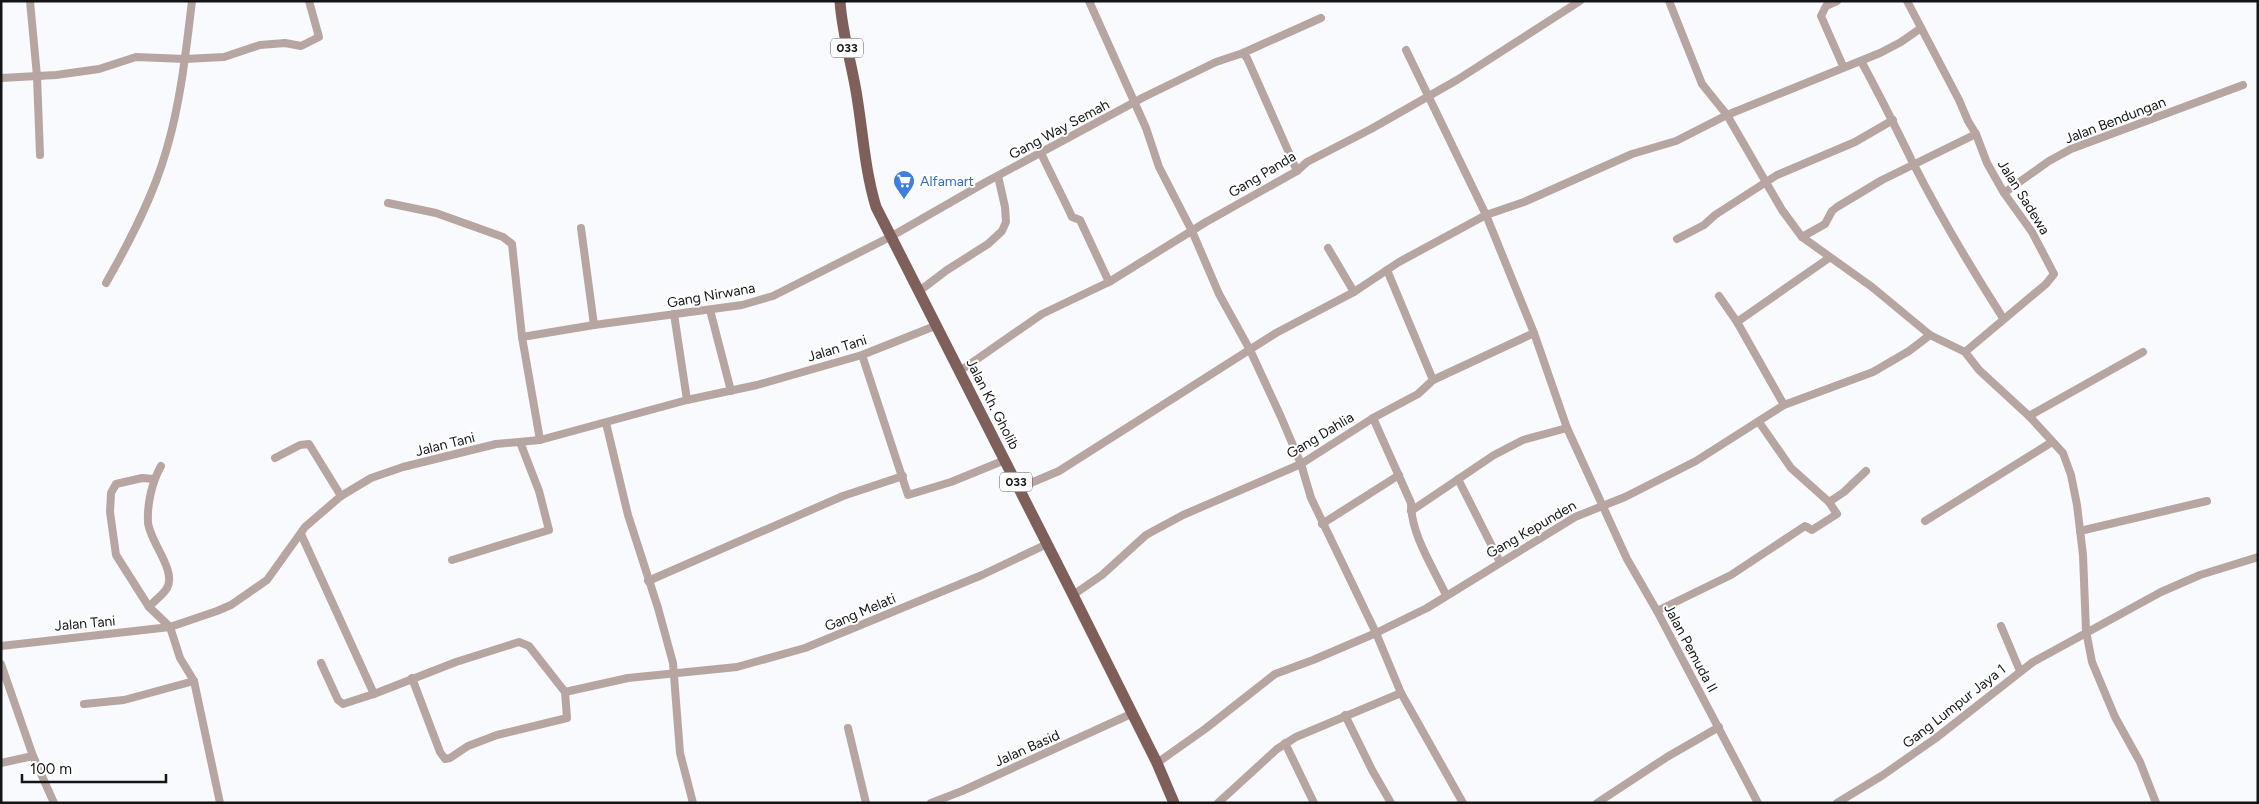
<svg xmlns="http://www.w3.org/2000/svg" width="2259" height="804" font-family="Figtree,sans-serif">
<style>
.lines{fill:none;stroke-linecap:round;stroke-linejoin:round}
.street{stroke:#b7a5a2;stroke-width:8}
.primary{stroke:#7e5f5a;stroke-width:11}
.labels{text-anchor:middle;stroke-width:4;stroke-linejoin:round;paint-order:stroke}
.shield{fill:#fff;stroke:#5a5a5b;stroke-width:1}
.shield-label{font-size:12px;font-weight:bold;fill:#131415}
.street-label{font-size:14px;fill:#131415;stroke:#fff}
.shop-label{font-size:14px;fill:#366cbe;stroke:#fff;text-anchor:start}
</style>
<rect width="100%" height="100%" fill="#f8fafd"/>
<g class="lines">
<g class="street">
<path d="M30 1 37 76 40 155"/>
<path d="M1089 1 1146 128 1159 167 1192 231 1219 294 1250 350 1281 417 1301 464 1311 498 1376 633 1401 693 1463 803"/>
<path d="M1669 1 1702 84 1727 115 1782 210 1802 237 1872 287 1930 335 1965 352 1979 370 2029 416 2063 453 2071 475 2077 505 2083 555 2086 631 2092 662 2115 717 2140 762 2156 803"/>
<path d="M1837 1 1826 6 1821 16 1843 66"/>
<path d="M1907 1 1959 100 1968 121 1976 134 1987 163 2004 193 2032 232 2054 274 2046 284 1965 352"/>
<path d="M1406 50 1486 215 1534 333 1567 428 1627 559 1657 611 1758 803"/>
<path d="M1243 53 1247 58 1297 171"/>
<path d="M1861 61C1879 94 1896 128 1913 163 1940 216 1971 268 2003 318"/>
<path d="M1 78 56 75 99 69 136 57 185 59 224 57 260 45 285 43 301 46 319 37 309 1"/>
<path d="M1041 153C1051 175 1062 195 1072 217L1080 220 1109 282"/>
<path d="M2004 193 2049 161 2071 149 2243 85"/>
<path d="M388 203 436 213 503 237 512 244 522 337 540 440"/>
<path d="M581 228 594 325"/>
<path d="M1802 237 1825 224 1832 211 1837 207 1882 180 1976 134"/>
<path d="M1677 239 1704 225 1715 215 1777 175 1855 142 1893 120"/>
<path d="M1328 248 1354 292"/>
<path d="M1387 270 1433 380"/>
<path d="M106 283C130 241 154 195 167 148 181 100 186 50 192 1"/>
<path d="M918 292 947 270 988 244 1002 231 1006 222 1005 207 998 176"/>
<path d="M1719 296 1737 322 1784 405"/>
<path d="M710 310 731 391"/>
<path d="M674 314 687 400"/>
<path d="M1737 322 1829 258"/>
<path d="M522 337 594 325 742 305 773 296 892 236 986 182 1144 97 1216 62 1243 53 1321 18"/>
<path d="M862 355 908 495 951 482 1005 460"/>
<path d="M960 371 1042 314 1109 282 1206 222 1297 171 1307 162 1371 129 1457 80 1580 1"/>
<path d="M2029 416 2143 352"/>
<path d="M1373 418 1411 503C1411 535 1433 567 1446 595"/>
<path d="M606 423 628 515 658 608 673 663 680 753 693 803"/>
<path d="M275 458 300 445 309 444 341 496"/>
<path d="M154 479 142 478 116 484 111 493 110 512 116 555 149 607 170 627 180 658 194 681 220 803"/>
<path d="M1458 479 1500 562"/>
<path d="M1019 488 1059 471 1276 333 1354 292 1399 262 1486 215 1524 202 1632 154 1676 141 1727 115 1880 53 1901 42 1921 28"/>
<path d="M1829 502 1844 492 1866 471"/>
<path d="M1411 511 1494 455 1523 440 1567 428"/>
<path d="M1925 521 2052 442"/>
<path d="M1322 524 1399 475"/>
<path d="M2080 531 2207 501"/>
<path d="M301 534 374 694"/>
<path d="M452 560 549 530 539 491 520 442"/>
<path d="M648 581 843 496 903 476"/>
<path d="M1073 595 1102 575 1146 535 1183 515 1301 464 1373 418 1418 394 1433 380 1534 333"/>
<path d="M149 607C154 601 163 595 167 588 177 570 149 541 148 522 147 504 152 482 161 466"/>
<path d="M1657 611 1731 575 1805 526 1812 530 1837 514 1829 502 1791 468 1759 422"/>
<path d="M2001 626 2020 671"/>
<path d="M1 646 170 627 217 611 231 605 267 580 305 527 341 496 371 478 403 467 496 444 540 440 687 400 757 385 862 355 935 326"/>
<path d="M321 663 338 700 343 704 374 694 456 662 519 642 529 646 565 692 628 678 737 667 805 648 982 575 1047 544"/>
<path d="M1 664 33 756 1 763"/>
<path d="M412 678 440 752 445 759 450 758 468 746 497 735 567 718 565 692"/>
<path d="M84 704 124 700 194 681"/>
<path d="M1345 715 1372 770 1391 803"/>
<path d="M848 728 866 803"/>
<path d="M1285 743 1314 803"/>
<path d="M33 756 54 803"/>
<path d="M1157 763 1205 729 1275 674 1313 660 1376 633 1427 608 1575 517 1625 497 1696 461 1784 405 1873 372 1909 351 1930 335"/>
<path d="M931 803 962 791 1131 714"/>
<path d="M1218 803 1277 749 1296 737 1401 693"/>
<path d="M1597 803 1667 757 1719 727"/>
<path d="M1837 803 1883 775 1936 738 2033 662 2161 592 2200 575 2258 557"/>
</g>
<path class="primary" d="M840 1C842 34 852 64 857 97 863 134 865 171 876 207L1073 595 1157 763 1174 803"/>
</g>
<defs>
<g id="supermarket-pin" transform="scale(1.125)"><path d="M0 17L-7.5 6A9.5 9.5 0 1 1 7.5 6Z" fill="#3f7fe0" stroke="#fff"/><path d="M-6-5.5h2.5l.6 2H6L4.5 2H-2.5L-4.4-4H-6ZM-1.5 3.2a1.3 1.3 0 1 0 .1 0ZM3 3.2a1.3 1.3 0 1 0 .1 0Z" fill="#fff"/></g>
</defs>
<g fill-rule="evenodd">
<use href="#supermarket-pin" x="904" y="181"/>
</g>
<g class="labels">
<g class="shield">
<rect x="831" y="38.5" width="32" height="19" rx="4"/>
<rect x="1000" y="472.5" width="32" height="19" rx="4"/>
</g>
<g class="shield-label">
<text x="847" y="52">033</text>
<text x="1016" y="486">033</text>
</g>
<g class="street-label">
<text transform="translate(2115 120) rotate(-21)" y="5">Jalan Bendungan</text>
<text transform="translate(1059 129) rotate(-28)" y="5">Gang Way Semah</text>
<text transform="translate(1262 174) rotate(-31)" y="5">Gang Panda</text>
<text transform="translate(2024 197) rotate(58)" y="5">Jalan Sadewa</text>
<text transform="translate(711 295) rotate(-10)" y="5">Gang Nirwana</text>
<text transform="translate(837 348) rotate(-17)" y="5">Jalan Tani</text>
<text transform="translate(993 404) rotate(63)" y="5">Jalan Kh. Gholib</text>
<text transform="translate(1320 435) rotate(-31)" y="5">Gang Dahlia</text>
<text transform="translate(445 444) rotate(-14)" y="5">Jalan Tani</text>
<text transform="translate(1531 529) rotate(-30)" y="5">Gang Kepunden</text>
<text transform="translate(860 612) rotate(-23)" y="5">Gang Melati</text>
<text transform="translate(85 623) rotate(-5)" y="5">Jalan Tani</text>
<text transform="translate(1691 648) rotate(62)" y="5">Jalan Pemuda II</text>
<text transform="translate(1954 706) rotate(-38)" y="5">Gang Lumpur Jaya 1</text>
<text transform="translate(1027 748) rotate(-24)" y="5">Jalan Basid</text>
</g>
<g class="shop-label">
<text x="920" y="186">Alfamart</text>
</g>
</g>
<rect width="2259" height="804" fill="none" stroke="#131415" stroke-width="5"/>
<path d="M22 774v8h144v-8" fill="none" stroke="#131415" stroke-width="2.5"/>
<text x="30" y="774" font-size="15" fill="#131415" stroke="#ffffff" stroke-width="4" paint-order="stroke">100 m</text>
</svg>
